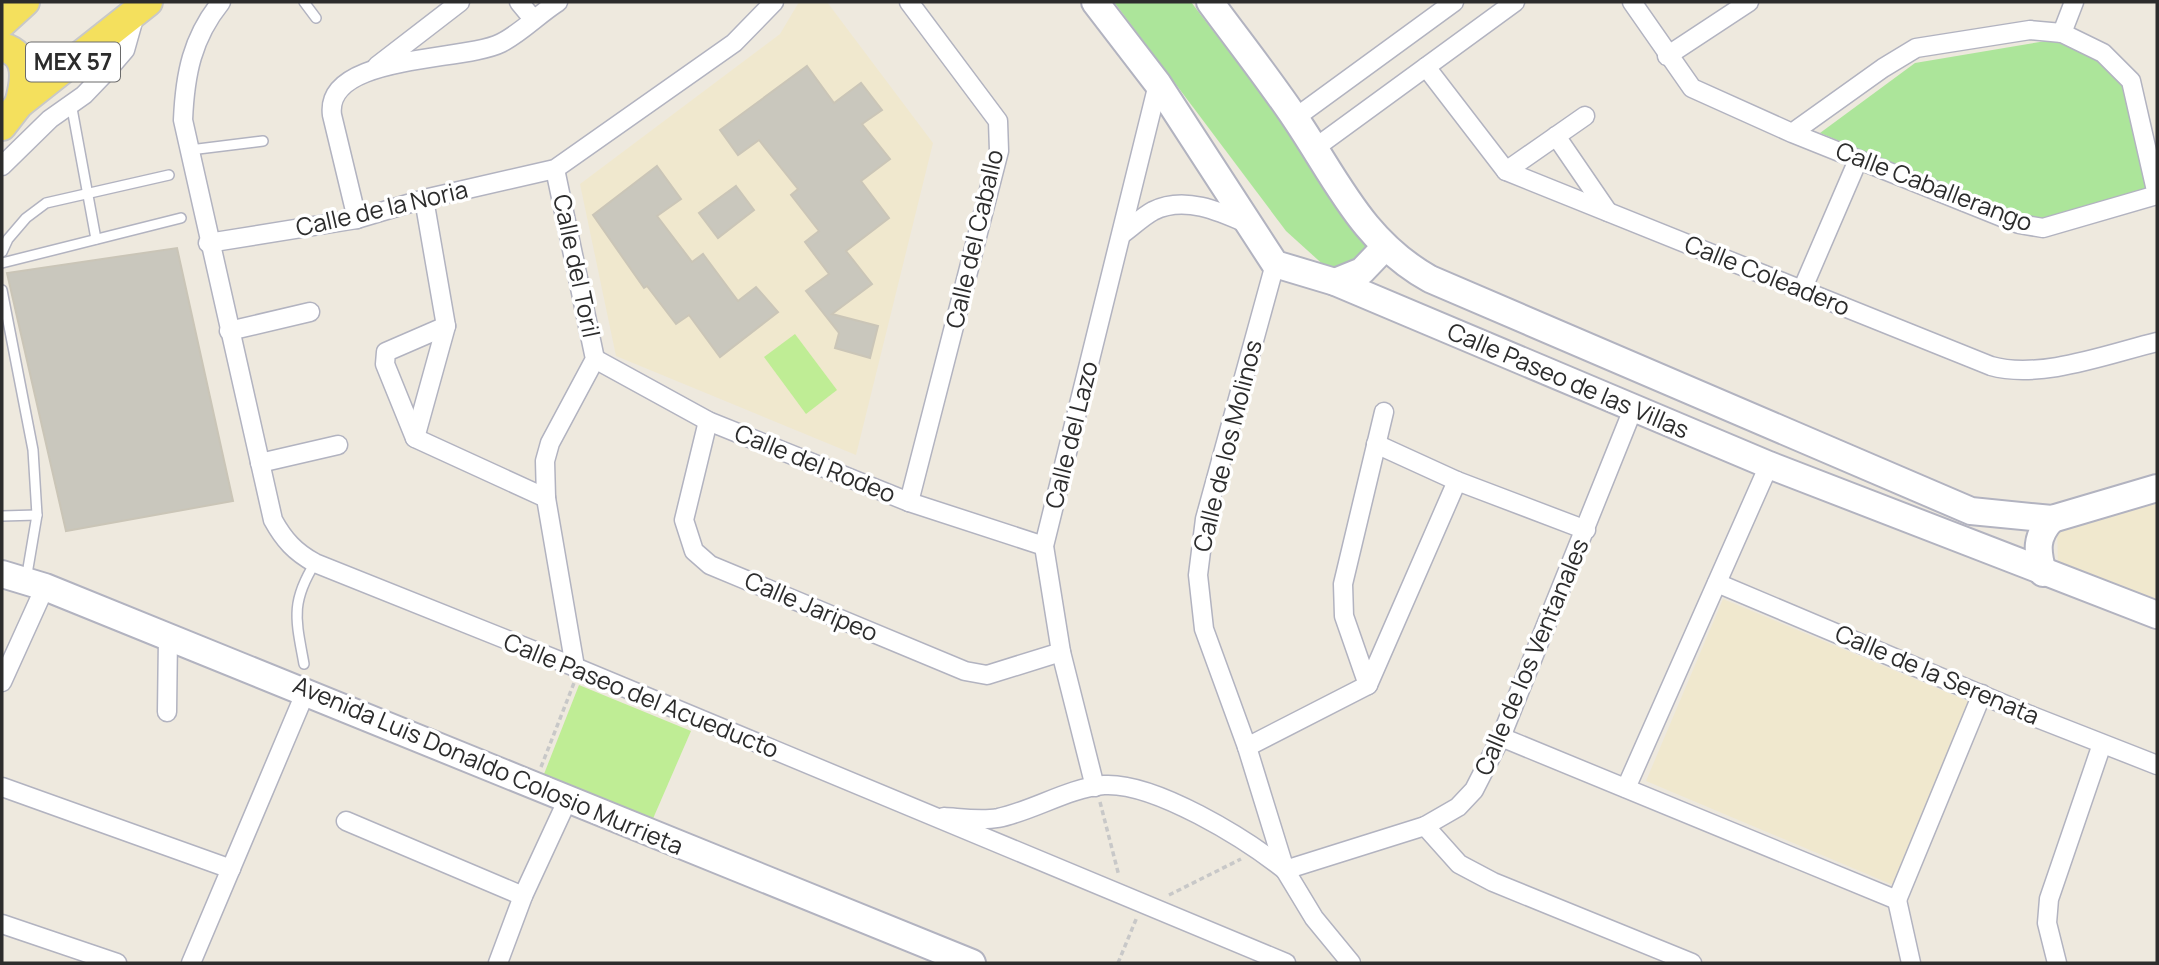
<svg xmlns="http://www.w3.org/2000/svg" width="2159" height="965" font-family="Manrope,sans-serif">
<style>
.education{fill:#f0e8ce}
.green{fill:#ace59a}
.pitch{fill:#bfed95}
.building{fill:#c9c7bd;stroke:#cac5b7;stroke-width:2}
.lines{fill:none;stroke-linecap:round;stroke-linejoin:round}
.lane-casing{stroke:#b2b3c0;stroke-width:12}
.street-casing{stroke:#b2b3c0;stroke-width:21}
.secondary-casing{stroke:#b2b3c0;stroke-width:30}
.primary-casing{stroke:#c8c8c8;stroke-width:32}
.path{stroke:#c8c8c8;stroke-width:3.5;stroke-dasharray:5 3.5;stroke-linecap:butt}
.lane{stroke:#fff;stroke-width:9}
.street{stroke:#fff;stroke-width:18}
.secondary{stroke:#fff;stroke-width:26}
.primary{stroke:#f4e05d;stroke-width:28}
.labels{text-anchor:middle;stroke-width:7;stroke-linejoin:round;paint-order:stroke}
.shield{fill:#fff;stroke:#6b6b6b;stroke-width:2}
.shield-label{font-size:23px;font-weight:bold;fill:#2c2c2c}
.street-label{font-size:24px;fill:#2c2c2c;stroke:#fff}
</style>
<rect width="100%" height="100%" fill="#eee9de"/>
<g class="education">
<path d="M799 2H827L933 143 856 455 616 356 580 184 780 34Z"/>
<path d="M2157 498V605L2058 566 2057 526Z"/>
<path d="M1723 599 1970 702 1893 885 1646 781Z"/>
</g>
<g class="green">
<path d="M1114 2H1191L1273 109 1371 250 1357 267 1328 269 1286 231Z"/>
<path d="M2052 40 2099 59 2126 84 2151 189 2038 223 1820 133 1915 63Z"/>
</g>
<g class="pitch">
<path d="M795 334 837 390 806 414 764 357Z"/>
<path d="M579 685 691 731 652 821 544 774Z"/>
</g>
<g class="building">
<path d="M807 66 834 103 861 83 882 110 862 124 890 159 861 181 889 218 846 251 872 284 832 314 878 326 870 358 835 348 839 333 806 291 829 274 805 242 819 231 791 195 798 189 759 140 738 155 720 130Z"/>
<path d="M657 166 681 199 657 216 692 262 703 254 738 301 756 287 778 312 720 357 689 315 676 324 647 286 644 288 593 215Z"/>
<path d="M736 186 754 210 718 238 699 213Z"/>
<path d="M177 248 233 501 66 531 7 273Z"/>
</g>
<g class="lines">
<g class="lane-casing">
<g id="lane">
<path d="M304 2 316 18"/>
<path d="M71 103 96 239"/>
<path d="M190 150 263 141"/>
<path d="M2 252 8 239 26 218 46 203 169 175"/>
<path d="M2 263 181 218"/>
<path d="M2 290 33 450 37 515 26 580"/>
<path d="M2 516 37 515"/>
<path d="M304 664C296 620 290 603 315 563"/>
</g>
</g>
<g class="street-casing">
<g id="street">
<path d="M221 2C192 38 185 74 183 120L273 520C284 540 295 552 315 563L575 667 1286 963"/>
<path d="M519 2 533 19"/>
<path d="M909 2 998 121 999 151 909 502"/>
<path d="M1632 2 1692 88 1792 133 2019 224 2043 228 2157 195 2131 81 2103 53 2062 33 2030 30 1916 48 1883 68 1792 133"/>
<path d="M2062 33 2074 2"/>
<path d="M1667 56 1749 2"/>
<path d="M377 66 460 2"/>
<path d="M1426 67 1506 171 1991 366C2040 380 2108 354 2157 342"/>
<path d="M1295 118 1454 2"/>
<path d="M1556 136 1608 212"/>
<path d="M1315 148 1515 2"/>
<path d="M2 166 50 119 84 95 107 71 125 50 136 11"/>
<path d="M555 169 595 359 550 443 545 461 546 498 575 667"/>
<path d="M1506 171 1585 116"/>
<path d="M357 219 332 115C324 54 463 62 501 43 521 33 539 14 558 2"/>
<path d="M1122 234C1132 227 1142 217 1153 211 1185 195 1221 212 1250 225"/>
<path d="M208 243 357 219 424 199 555 169 734 43 774 2"/>
<path d="M1275 264 1205 519 1198 575 1204 629 1247 747 1285 870 1314 918 1351 963"/>
<path d="M1802 290 1858 160"/>
<path d="M446 326 386 352 385 364 415 438 546 498"/>
<path d="M229 331 310 312"/>
<path d="M595 359 708 421 909 502 1044 546"/>
<path d="M708 421 684 520 694 551 710 565 965 671 987 675 1061 652"/>
<path d="M415 438 446 326 424 199"/>
<path d="M1376 444 1457 481 1586 530"/>
<path d="M260 463 338 445"/>
<path d="M1717 583 2032 716 2157 765"/>
<path d="M2 682 45 587"/>
<path d="M1368 685 1344 616 1343 584 1384 412"/>
<path d="M167 712 168 637"/>
<path d="M1501 737 1897 900"/>
<path d="M1247 747 1368 685 1457 481"/>
<path d="M2 787 231 869"/>
<path d="M1095 787 1061 652 1044 546 1158 84"/>
<path d="M1626 788 1769 465"/>
<path d="M944 817C961 818 981 821 998 818 1033 811 1068 788 1104 785 1155 782 1246 839 1285 870"/>
<path d="M346 821 523 896"/>
<path d="M1425 826 1459 864 1493 882 1692 963"/>
<path d="M1285 870 1425 826 1458 807 1474 790 1501 737 1633 409"/>
<path d="M1897 900 1982 694"/>
<path d="M1897 900 1911 963"/>
<path d="M2 924 117 963"/>
<path d="M191 963 306 691"/>
<path d="M498 963 523 896 567 801"/>
<path d="M2057 963 2047 923 2049 899 2102 744"/>
</g>
</g>
<g class="secondary-casing">
<g id="secondary">
<path d="M1095 2 1158 84 1275 264 1335 282 1769 465 2157 615"/>
<path d="M1210 2C1238 40 1268 78 1295 118 1337 180 1362 241 1430 279L1971 511 2052 519 2157 488"/>
<path d="M1335 282 1362 271 1384 248"/>
<path d="M2043 573C2037 551 2035 537 2052 519"/>
<path d="M2 574 45 587C354 711 662 839 972 963"/>
</g>
</g>
<g class="primary-casing">
<g id="primary">
<path d="M2 23 25 2"/>
<path d="M2 47C31 54 25 83 19 104"/>
<path d="M2 126 19 104 148 2"/>
</g>
</g>
<g class="path">
<path d="M541 767 574 683"/>
<path d="M1100 802 1119 876"/>
<path d="M1169 895 1241 859"/>
<path d="M1118 963 1137 917"/>
</g>
<use href="#lane" class="lane"/>
<use href="#street" class="street"/>
<use href="#secondary" class="secondary"/>
<use href="#primary" class="primary"/>
</g>
<g class="labels">
<rect class="shield" x="26" y="42.5" width="94" height="39" rx="5"/>
<g class="shield-label">
<text x="73" y="70">MEX 57</text>
</g>
<g class="street-label">
<text transform="translate(1934 187) rotate(21)" y="8">Calle Caballerango</text>
<text transform="translate(382 209) rotate(-13)" y="8">Calle de la Noria</text>
<text transform="translate(975 239) rotate(-77)" y="8">Calle del Caballo</text>
<text transform="translate(576 266) rotate(78)" y="8">Calle del Toril</text>
<text transform="translate(1767 276) rotate(22)" y="8">Calle Coleadero</text>
<text transform="translate(1568 381) rotate(23)" y="8">Calle Paseo de las Villas</text>
<text transform="translate(1072 435) rotate(-76)" y="8">Calle del Lazo</text>
<text transform="translate(1228 446) rotate(-76)" y="8">Calle de los Molinos</text>
<text transform="translate(815 464) rotate(22)" y="8">Calle del Rodeo</text>
<text transform="translate(811 607) rotate(23)" y="8">Calle Jaripeo</text>
<text transform="translate(1532 657) rotate(-67)" y="8">Calle de los Ventanales</text>
<text transform="translate(1937 675) rotate(23)" y="8">Calle de la Serenata</text>
<text transform="translate(641 696) rotate(22)" y="8">Calle Paseo del Acueducto</text>
<text transform="translate(488 766) rotate(23)" y="8">Avenida Luis Donaldo Colosio Murrieta</text>
</g>
</g>
<rect width="2159" height="965" fill="none" stroke="#2c2c2c" stroke-width="7"/>
</svg>
